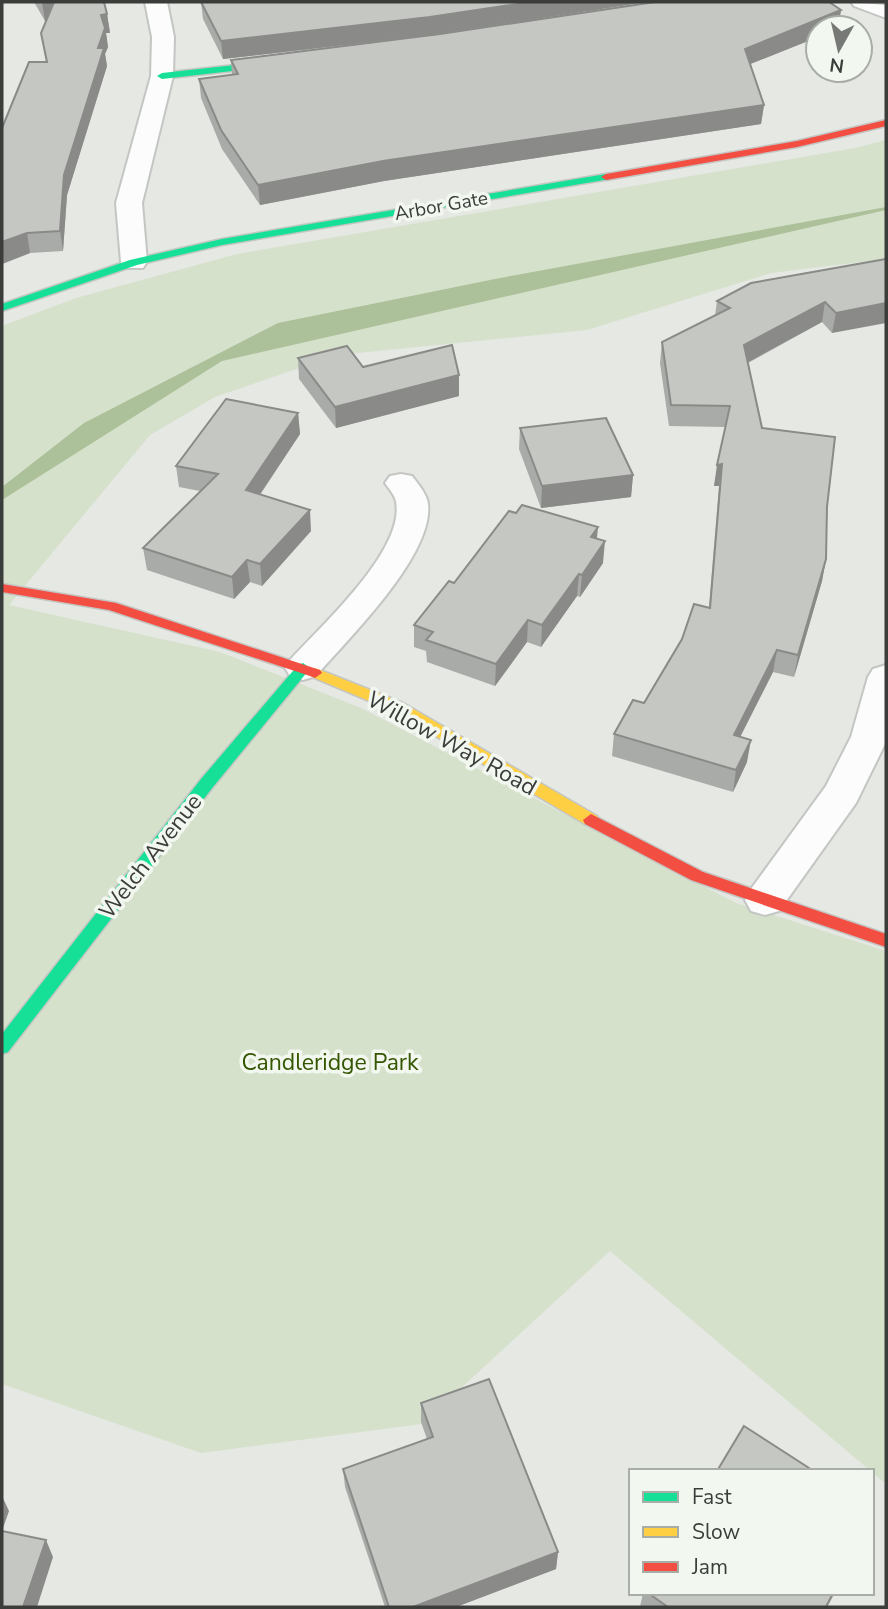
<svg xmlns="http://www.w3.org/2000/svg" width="888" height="1609" font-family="'Nunito Sans',sans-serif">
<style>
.green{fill:#d6e1cc}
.water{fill:#acc199}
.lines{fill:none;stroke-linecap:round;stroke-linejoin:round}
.street-casing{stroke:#c4c6c3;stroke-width:4}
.fast-casing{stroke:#c4c6c3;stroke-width:3}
.slow-casing{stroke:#c4c6c3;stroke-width:3}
.jam-casing{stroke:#c4c6c3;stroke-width:3}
.street{fill:#fbfcfb;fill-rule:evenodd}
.fast{fill:#16e098;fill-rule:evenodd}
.slow{fill:#ffcf43;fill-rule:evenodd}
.jam{fill:#f24e42;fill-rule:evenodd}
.wall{fill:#a9aba8}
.shaded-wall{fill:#8a8b88}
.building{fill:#c5c7c3;stroke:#8a8b88;stroke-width:2}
.labels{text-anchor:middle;stroke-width:7;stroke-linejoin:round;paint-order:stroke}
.far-street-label{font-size:19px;fill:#3b3d3a;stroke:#f2f7ef}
.street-label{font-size:23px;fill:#3b3d3a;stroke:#f2f7ef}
.park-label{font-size:23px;fill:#355601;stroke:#f2f7ef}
</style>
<rect width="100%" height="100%" fill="#e5e8e3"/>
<path class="green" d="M886 140V259L771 273 587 330 337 355 215 397 150 435 9 605 220 652 361 708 736 903 886 951V1484L610 1251 422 1424 201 1453 2 1384V326L76 298 237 254 855 148Z"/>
<path class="water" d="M886 207V210L222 361 2 500V487L84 423 278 323 495 279Z"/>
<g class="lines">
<g class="street-casing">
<g id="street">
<path d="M145 2H167L174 37 173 76 142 203 147 262 143 268H125L121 262 116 203 151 76 152 37Z"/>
<path d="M851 2 886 5V18L854 6Z"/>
<path d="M401 474 412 476C418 484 427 494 428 504 434 555 348 639 316 676L303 680 290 676 285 668 290 660C321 626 405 550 396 502 395 495 389 489 385 483L390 476Z"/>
<path d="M886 665V742L856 803 779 911 765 915 751 911 745 900 751 889 826 786 851 737 868 677 873 669Z"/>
</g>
</g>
<g class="fast-casing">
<g id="fast">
<path d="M282 60 287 63 285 65 162 79 157 76 162 73Z"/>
<path d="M606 174 611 177 610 179 222 245 137 265 2 311V304L130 260 222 239Z"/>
<path d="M303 663 310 668 308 671 213 787 8 1052 2 1054V1034L201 779 298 665Z"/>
</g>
</g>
<g class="slow-casing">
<path id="slow" d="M315 668 403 703 597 816 599 820 597 824H585L393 711 310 676 308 673Z"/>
</g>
<g class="jam-casing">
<g id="jam">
<path d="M886 120V126L797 147 606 180 601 177 606 174 797 141Z"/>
<path d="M2 584 116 603 320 670 322 673 315 678 310 676 109 610 2 592Z"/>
<path d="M591 814 703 872 886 934V947L691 880 585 824 583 820Z"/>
</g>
</g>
<use href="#street" class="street"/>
<use href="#fast" class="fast"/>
<use href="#slow" class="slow"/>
<use href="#jam" class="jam"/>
</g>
<g class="wall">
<path d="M34 2H104L107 14 110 33H106L108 47 105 54 107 66 67 195 63 251 30 253 2 264 46 62 41 33 46 21H45Z"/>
<path d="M201 2H647L436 34 841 10 838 28H818V37L750 64 764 105 761 124 384 181 260 205 222 149 201 98 199 79 232 75 231 60 401 39 223 59 203 19Z"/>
<path d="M886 259 832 333 822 322 748 363 762 428 827 507 826 559 822 581 794 677 773 672 740 737 747 762 733 792 612 756 614 734 644 703 709 607 719 486H714L726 427 669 426 660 363 662 342 715 316 717 301Z"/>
<path d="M298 358 363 367 459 375V396L336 428 299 379Z"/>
<path d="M298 413 300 434 260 495 311 531 262 586 250 582 234 599 147 570 143 548 200 491 179 487 176 466Z"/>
<path d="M520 428 633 475 631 497 541 508 519 449Z"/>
<path d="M597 539 603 563 580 597 577 596 541 647 527 642 495 686 427 662 426 651 414 647V625L454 583Z"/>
<path d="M421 1403 558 1552 556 1569 456 1607H385L345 1487 343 1469 427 1439 421 1422Z"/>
<path d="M643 1593H835L827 1607H640Z"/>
</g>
<g class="shaded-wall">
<path d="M48 2H54L57 19 45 21 42 3Z"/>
<path d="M531 2H647L430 35 223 59 221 41Z"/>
<path d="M841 10 838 28H818V37L743 67 745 49Z"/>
<path d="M107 14 110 33H106L108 47 105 54 107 66 67 195 63 251 60 231 64 175 98 48 101 15Z"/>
<path d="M764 105 761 124 384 181 260 205 258 185 383 161Z"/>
<path d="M27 233 30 253 2 264V242Z"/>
<path d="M825 302 822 322 741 366 744 345Z"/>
<path d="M886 303V323L832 333 836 313Z"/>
<path d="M459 375V396L336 428 335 407Z"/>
<path d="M298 413 300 434 248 512 246 490Z"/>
<path d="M722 464 719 486H714L717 465Z"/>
<path d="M633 475 631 497 541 508 542 486Z"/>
<path d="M310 510 311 531 262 586 260 564Z"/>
<path d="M598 527 596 549 591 537Z"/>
<path d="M605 541 603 563 580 597 582 575Z"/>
<path d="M826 559 822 581 794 677 798 655Z"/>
<path d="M247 560 250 582 234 599 232 577Z"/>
<path d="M579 574 577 596 541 647 542 625Z"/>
<path d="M528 620 527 642 495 686 496 664Z"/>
<path d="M777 650 773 672 730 757 734 735Z"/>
<path d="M751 740 747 762 733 792 736 770Z"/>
<path d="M2 1496 9 1511 2 1531Z"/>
<path d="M46 1540 53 1557 37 1607H23Z"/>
<path d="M558 1552 556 1569 456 1607H413Z"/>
</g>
<g class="building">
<path d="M54 2H104L107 14 101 15 105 28 98 48H104L64 175 60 231 27 233 2 242V128L29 62H47L41 33Z"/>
<path d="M201 2H531L430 17 221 41Z"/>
<path d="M655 2H829L841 10 745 49 764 105 383 161 258 185 221 130 199 79 238 74 231 60 440 34Z"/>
<path d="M886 259V303L836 313 825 302 744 345 762 428 835 437 827 507 826 559 798 655 777 650 734 735 751 740 736 770 614 734 633 700 644 703 682 639 694 604 710 608 722 464 717 465 730 406 671 405 662 342 730 308 717 301 751 283Z"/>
<path d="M452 345 459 375 335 407 298 358 347 346 363 367Z"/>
<path d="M226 399 298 413 246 490 310 510 260 564 247 560 232 577 143 548 218 474 176 466Z"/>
<path d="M606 418 633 475 542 486 520 428Z"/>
<path d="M522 505 598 527 591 537 605 541 582 575 579 574 542 625 528 620 496 664 426 640 433 632 414 625 449 581 454 583 509 511 516 513Z"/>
<path d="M489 1379 558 1552 413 1607H389L343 1469 433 1437 421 1403Z"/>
<path d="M744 1426 809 1468 807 1471H717Z"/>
<path d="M2 1531 46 1540 23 1607H2Z"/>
<path d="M648 1593H833L826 1607H668Z"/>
</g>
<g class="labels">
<g class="far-street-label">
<text transform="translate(441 205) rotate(-10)" y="7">Arbor Gate</text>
</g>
<g class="street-label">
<text transform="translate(452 743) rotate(29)" y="8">Willow Way Road</text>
<text transform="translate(150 856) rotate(-52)" y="8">Welch Avenue</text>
</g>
<g class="park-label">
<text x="330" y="1070">Candleridge Park</text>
</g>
</g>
<rect width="888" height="1609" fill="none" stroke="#3b3d3a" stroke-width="7"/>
<rect x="629" y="1469" width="245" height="126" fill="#f2f7ef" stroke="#a9ada7" stroke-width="2"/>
<rect x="643" y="1492" width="35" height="10" fill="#16e098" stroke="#a9ada7" stroke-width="2"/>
<text x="692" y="1504" font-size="21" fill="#3b3d3a">Fast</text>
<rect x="643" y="1527" width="35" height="10" fill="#ffcf43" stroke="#a9ada7" stroke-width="2"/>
<text x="692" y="1539" font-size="21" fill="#3b3d3a">Slow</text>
<rect x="643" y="1562" width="35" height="10" fill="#f24e42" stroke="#a9ada7" stroke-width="2"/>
<text x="692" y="1574" font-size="21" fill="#3b3d3a">Jam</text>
<g transform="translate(839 49) rotate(188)"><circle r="33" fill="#f2f7ef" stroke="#a9ada7" stroke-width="2"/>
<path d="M0-5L12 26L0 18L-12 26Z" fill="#767975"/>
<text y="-10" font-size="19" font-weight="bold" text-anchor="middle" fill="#3b3d3a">N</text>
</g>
</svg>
